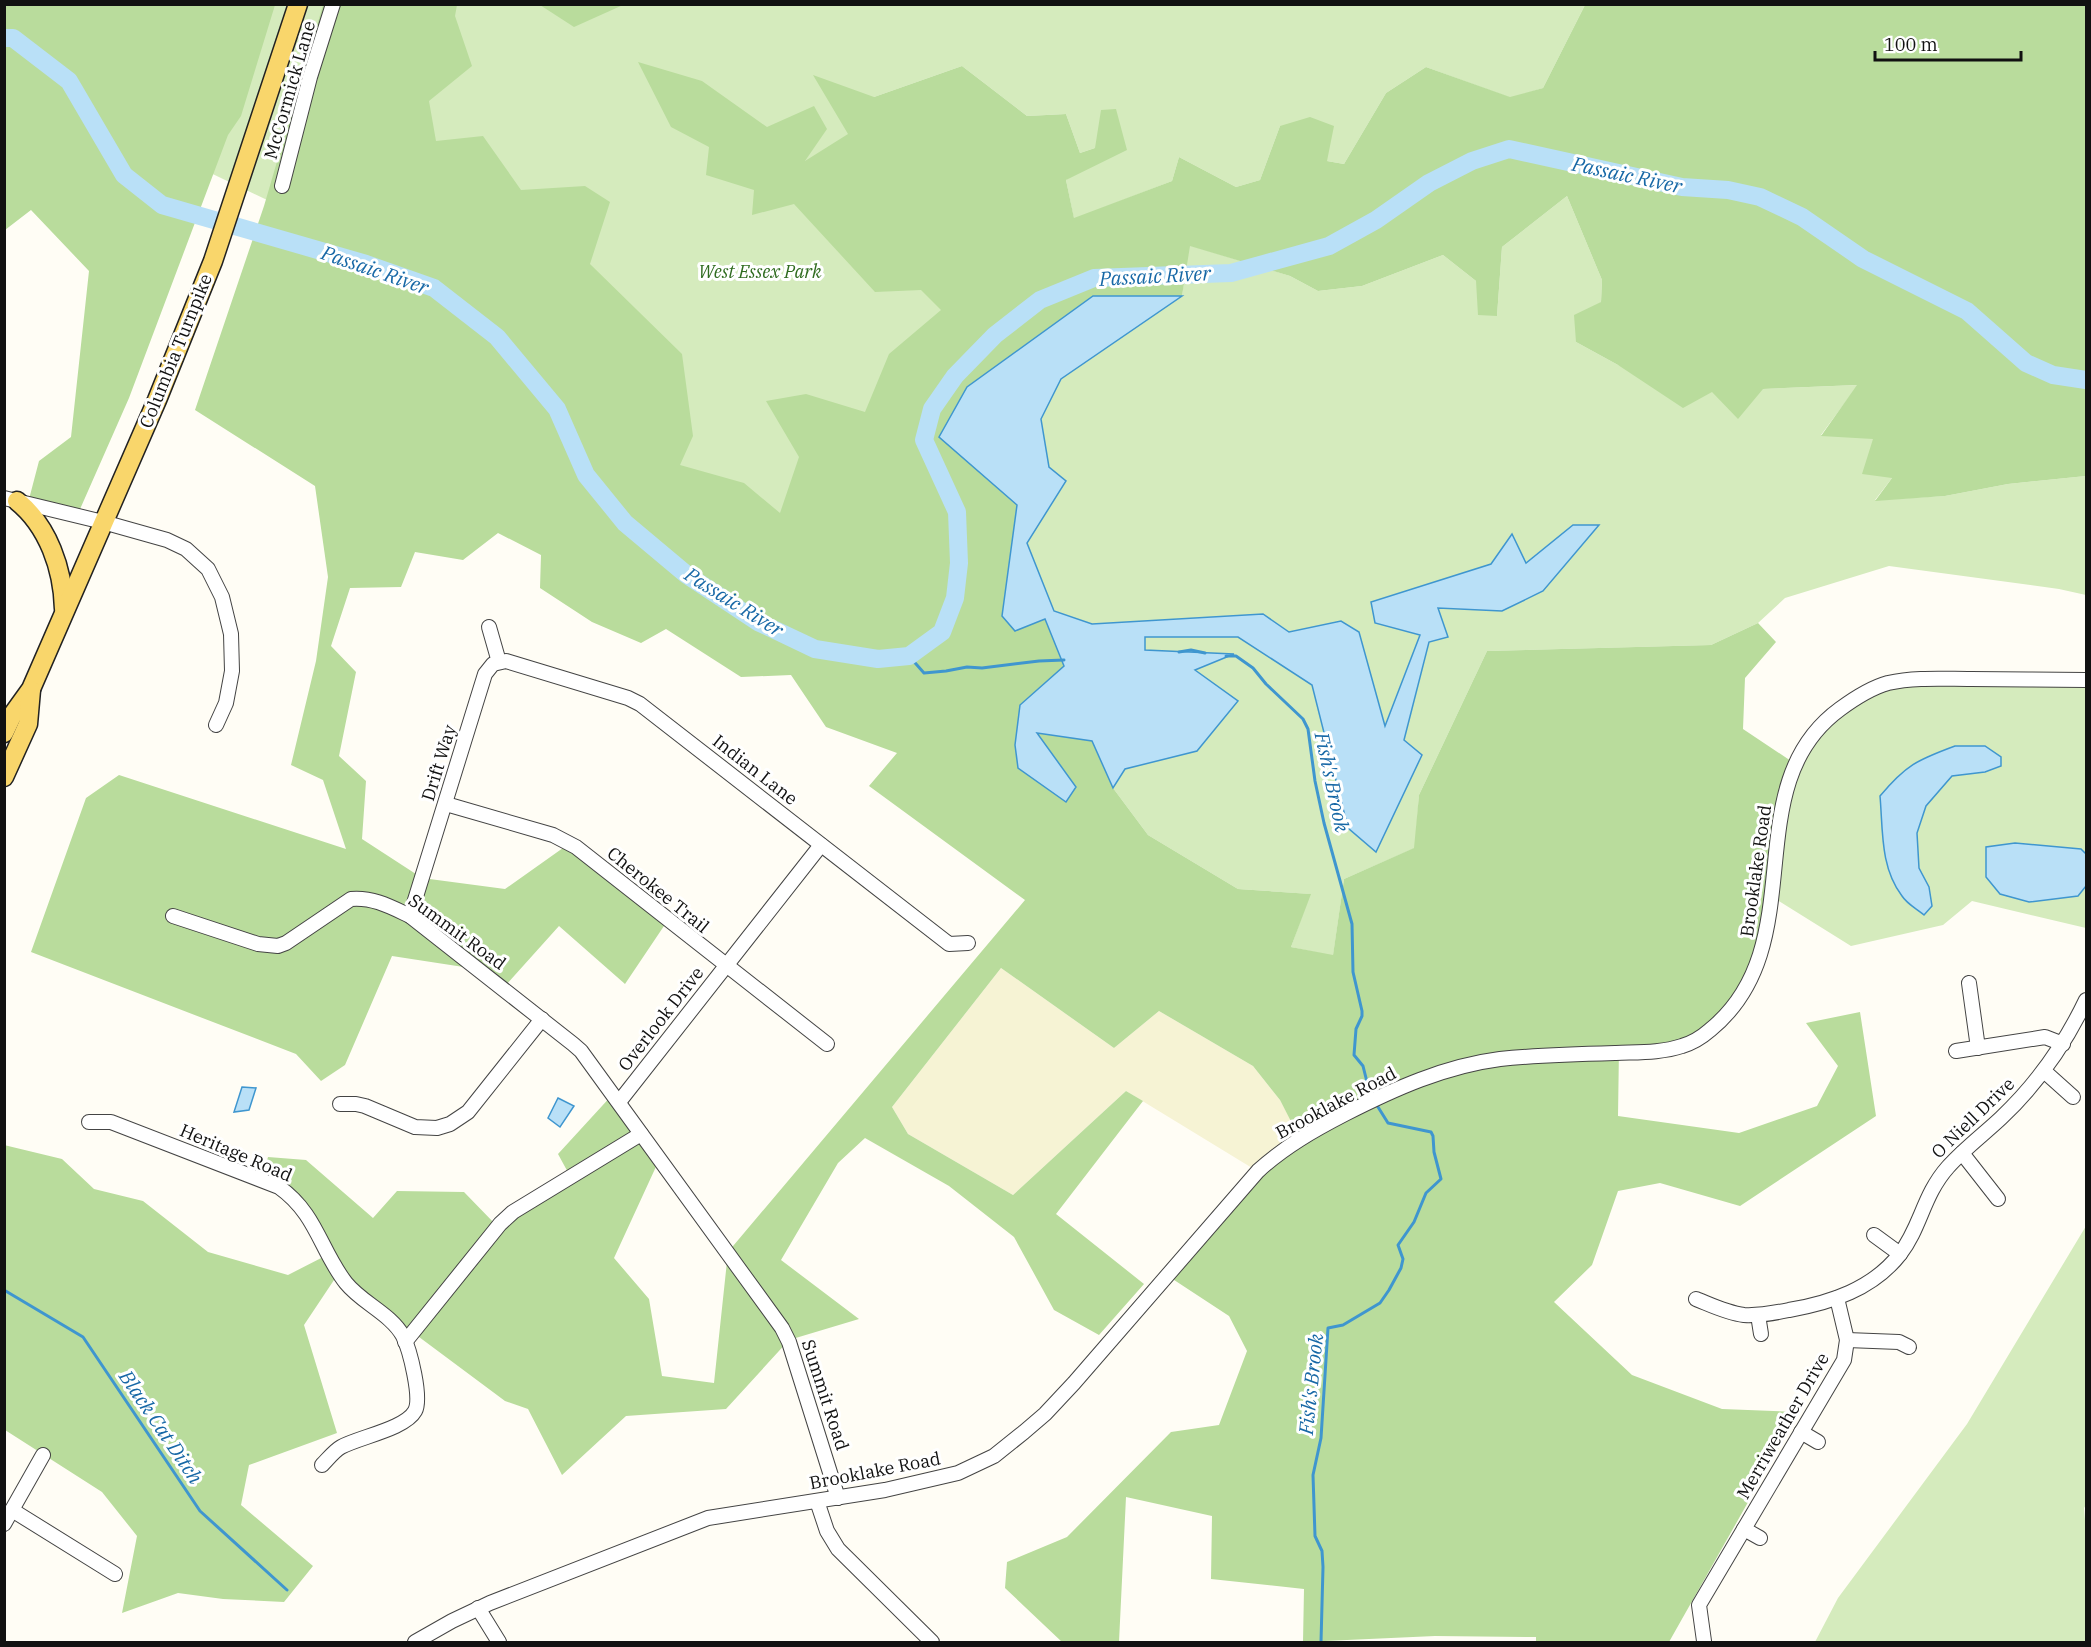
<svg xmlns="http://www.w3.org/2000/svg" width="2091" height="1647" font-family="'IBM Plex Serif',serif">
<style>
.farmland{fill:#f6f3d4}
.green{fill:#d5ebbd}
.forest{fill:#b9dc9c}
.water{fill:#b9e0f7;stroke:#3f96cf;stroke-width:1.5}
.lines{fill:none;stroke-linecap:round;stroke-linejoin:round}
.stream{stroke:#3f96cf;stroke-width:3}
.river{stroke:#b9e0f7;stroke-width:18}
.minor-casing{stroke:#444;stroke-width:16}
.major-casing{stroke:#222;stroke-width:21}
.minor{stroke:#fff;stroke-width:14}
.major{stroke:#f9d66b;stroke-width:18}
.labels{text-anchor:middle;stroke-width:6;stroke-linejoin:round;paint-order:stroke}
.street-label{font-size:18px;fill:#111;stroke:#fff}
.park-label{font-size:18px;font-style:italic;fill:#2f6b1f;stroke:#fff}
.water-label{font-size:20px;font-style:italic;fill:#1768a6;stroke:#fff}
</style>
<rect width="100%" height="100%" fill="#fffdf5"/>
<path class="farmland" d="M1001 968 1114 1048 1159 1011 1253 1066 1280 1100 1300 1137 1257 1171 1126 1091 1013 1195 908 1134 892 1107Z"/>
<g class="green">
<path d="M49 5H1585L1543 88 1511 98 1426 67 1386 93 1344 164 1327 161 1280 126 1260 180 1236 187 1179 157 1172 181 1074 219 1066 180 1095 148 1080 153 1066 114 1027 116 962 66 874 97 1122 252 871 612 284 208 152 145Z"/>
<path d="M1567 196 1602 280 1601 302 1576 342 1618 365 1712 391 1858 385 1821 435 1873 438 1892 478 1875 500 1945 496 2008 484 2086 476V595L2059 589 1889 566 1785 598 1758 623 1711 645 1487 651 1419 795 1415 848 1344 879 1333 956 1291 947 1310 894 1238 889 1148 835 1113 788 1125 769 1197 751 1194 670 1232 655 1144 650 1145 637H1238L1312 685 1348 828 1404 740 1438 608 1502 611 1543 591 1598 526 1573 525 1525 563 1512 534 1491 564 1371 602 1375 623 1420 635 1384 727 1359 632 1341 621 1289 632 1263 614 1092 624 1054 611 1027 543 1066 481 1049 467 1041 419 1061 379 1182 296 1189 245 1290 276 1318 291 1362 286 1443 255 1476 281 1497 316 1502 247Z"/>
<path d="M1907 680 2086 688V928L1972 901 1943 925 1851 946 1774 898 1794 763 1845 702Z"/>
<path d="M2086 1226V1505L2084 1508 2086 1531V1642H1815L1838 1598 1967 1424Z"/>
</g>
<g class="forest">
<path d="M5 5H275L241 116 228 135 129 398 77 516 28 503 39 461 71 437 89 271 31 210 5 230Z"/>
<path d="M323 5H457L455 16 472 66 429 101 436 141 483 136 521 190 585 186 610 202 590 264 682 354 693 436 680 465 744 483 780 513 799 457 766 401 806 394 865 412 889 354 941 310 921 290 875 292 794 204 752 215 754 190 706 175 709 147 671 127 638 62 702 81 767 127 814 106 827 129 805 161 848 134 813 75 874 97 962 66 1027 116 1066 114 1080 153 1095 148 1101 110 1116 109 1127 150 1066 180 1074 218 1172 181 1179 157 1236 187 1260 180 1280 126 1310 117 1334 126 1327 161 1344 164 1386 93 1426 67 1510 97 1543 88 1585 5H2086V476L2008 484 1945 496 1875 501 1892 478 1862 474 1873 439 1821 436 1857 385 1763 389 1738 419 1712 392 1683 408 1618 365 1576 342 1574 315 1601 302 1602 280 1567 196 1502 247 1497 316 1478 315 1476 281 1443 255 1362 286 1318 291 1290 276 1190 246 1182 296 1093 297 967 387 1017 505 1002 616 1045 618 1064 666 1020 706 1015 745 1076 787 1037 733 1092 741 1113 788 1148 835 1238 889 1311 894 1291 947 1333 955 1344 879 1414 848 1419 795 1487 651 1711 645 1758 623 1776 642 1745 678 1743 729 1794 763 1754 973 1716 1024 1686 1043 1619 1048 1618 1116 1739 1133 1817 1106 1838 1066 1806 1023 1860 1012 1876 1116 1740 1206 1660 1183 1618 1191 1592 1265 1554 1302 1632 1375 1722 1409 1799 1412 1669 1642H1536V1637L1435 1636 1303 1642 1304 1589 1211 1579 1212 1516 1126 1497 1119 1642H1062L1005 1588 1007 1562 1067 1537 1171 1432 1219 1425 1247 1351 1229 1316 1168 1276 1299 1137 1280 1100 1253 1066 1159 1011 1114 1048 1001 968 892 1107 908 1134 1013 1195 1126 1091 1143 1101 1056 1214 1144 1284 1099 1335 1054 1310 1014 1237 949 1186 865 1138 838 1163 781 1260 859 1319 789 1340 726 1409 626 1416 562 1475 528 1409 505 1401 411 1331 340 1271 304 1325 337 1433 249 1465 241 1505 313 1566 284 1602 223 1599 178 1593 122 1613 137 1536 102 1492 5 1430 4 1145 62 1159 94 1189 143 1201 208 1252 288 1275 329 1254 298 1200 262 1178 268 1157 306 1160 373 1218 397 1191 464 1192 497 1226 570 1176 558 1154 613 1094 660 1158 614 1258 649 1299 662 1376 714 1383 728 1252 1025 900 869 786 897 753 826 727 791 675 741 677 666 629 641 643 592 622 540 588 541 555 498 533 463 560 415 552 401 587 350 588 331 646 356 672 339 756 366 781 362 839 422 878 505 889 570 843 668 920 625 984 559 926 505 986 483 970 392 956 345 1065 321 1081 296 1054 31 952 86 798 119 775 346 849 323 780 291 765 316 661 328 577 315 486 195 410 264 206Z"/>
<path d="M540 5H623L574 27Z"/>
</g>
<g class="water">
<path d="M1093 296H1182L1061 379 1041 419 1049 467 1066 481 1027 543 1054 611 1092 624 1263 614 1289 632 1341 621 1359 632 1385 726 1420 635 1375 623 1371 602 1491 564 1512 534 1526 563 1573 525H1599L1543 591 1502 611 1438 608 1448 637 1429 642 1404 740 1422 755 1376 852 1348 828 1312 685 1238 637H1145V650L1234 654 1195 670 1238 701 1197 751 1125 769 1113 788 1092 741 1037 733 1076 787 1066 802 1018 768 1015 745 1020 705 1064 666 1045 619 1015 631 1002 616 1017 505 939 437 967 387Z"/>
<path d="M1955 746H1985L2001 757V766L1985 772 1952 776 1926 806 1917 833 1919 868 1929 887 1932 906 1924 915C1917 909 1907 904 1902 896 1880 867 1883 830 1880 796 1906 765 1917 760 1955 746Z"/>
<path d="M2015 843 2081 849 2086 854V886L2078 896 2029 902 2000 894 1986 877V847Z"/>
<path d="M242 1087 256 1088 249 1110 234 1112Z"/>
<path d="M558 1098 574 1106 560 1127 548 1118Z"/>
</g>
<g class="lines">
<g class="stream">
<path d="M1179 652 1191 650 1205 653"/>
<path d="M909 656 924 673 946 671 967 667 982 668 1039 661 1064 660"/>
<path d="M1226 656H1236L1253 668 1266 684 1303 719 1308 729 1315 781 1324 823 1352 924 1353 972 1362 1011V1016L1356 1029 1354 1055 1363 1066 1369 1090"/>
<path d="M4 1290 83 1337 200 1511 287 1590"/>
<path d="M1321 1642 1323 1567 1322 1551 1315 1536 1313 1475 1321 1438 1328 1328 1343 1325 1380 1303 1389 1290 1401 1268 1403 1259 1398 1245 1414 1222 1426 1193 1441 1179 1434 1152 1433 1136 1431 1132 1388 1123 1378 1107"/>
</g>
<path class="river" d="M4 38H13L69 81 124 175 162 205 366 264 434 288 497 337 557 409 586 475 625 523 687 575 758 622 815 649 878 659 909 656 942 632 955 598 959 563 957 512 924 440 932 409 955 376 995 335 1040 300 1094 278 1231 273 1329 246 1376 220 1429 183 1472 161 1509 149 1682 187 1728 190 1760 197 1802 217 1863 259 1967 311 2026 363 2053 375 2086 380"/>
<g class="minor-casing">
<g id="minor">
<path d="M282 186 310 77 333 4"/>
<path d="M4 498 103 522 167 540 186 549 208 569 222 597 231 634 232 671 226 703 216 725"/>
<path d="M489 627 499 662"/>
<path d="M446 804 553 835 576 847 827 1044"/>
<path d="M173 916 258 944 278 946 286 943 351 899C373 897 391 907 410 916L573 1044 581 1051 782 1328 789 1342 838 1498"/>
<path d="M410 916 485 674 493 664 506 661 628 698 640 704 949 944 968 943"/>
<path d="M1969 983 1978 1048"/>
<path d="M1956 1051 2045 1037 2063 1044"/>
<path d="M2044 1071 2073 1097"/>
<path d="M619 1102 821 845"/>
<path d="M340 1104H356L365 1106 415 1127 437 1128 450 1124 468 1112 542 1019"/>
<path d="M89 1122H111L279 1187C317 1214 320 1250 346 1283 362 1303 391 1314 403 1336 410 1350 422 1398 415 1411 405 1429 359 1437 341 1447 334 1451 328 1459 322 1465"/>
<path d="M1962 1153 1998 1199"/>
<path d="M1874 1235 1900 1254"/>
<path d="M1696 1299C1711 1305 1727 1313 1744 1315 1759 1316 1774 1313 1789 1310 1830 1303 1873 1289 1900 1254 1921 1227 1923 1195 1948 1167 1964 1149 1984 1134 2001 1118 2037 1084 2065 1044 2086 1000"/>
<path d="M1758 1315 1761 1334"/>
<path d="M1847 1340 1899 1342 1909 1347"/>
<path d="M405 1342 500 1224 513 1212 641 1134"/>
<path d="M1801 1432 1818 1442"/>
<path d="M817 1501 827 1531 838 1549 932 1642"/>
<path d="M12 1510 115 1574"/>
<path d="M4 1524 43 1455"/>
<path d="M1744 1529 1760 1538"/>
<path d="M478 1608 499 1642"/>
<path d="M1704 1641 1699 1605 1844 1360 1847 1340 1837 1298"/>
<path d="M415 1642 452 1621 490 1603 708 1518 885 1490 958 1473 994 1456 1024 1432 1045 1414 1074 1383 1258 1171C1284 1147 1314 1130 1345 1114 1394 1089 1445 1066 1500 1059 1539 1055 1578 1054 1616 1053 1637 1052 1661 1053 1682 1046 1692 1043 1702 1037 1710 1030 1816 944 1733 787 1840 709 1855 698 1870 688 1888 683 1915 677 1943 679 1971 679 2009 679 2048 680 2086 680"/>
</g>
</g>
<g class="major-casing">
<g id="major">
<path d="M17 501C48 526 63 569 64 609"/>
<path d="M4 733 13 714 31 689 157 400 213 261 298 4"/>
<path d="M4 777 28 724 31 690"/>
</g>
</g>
<use href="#minor" class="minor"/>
<use href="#major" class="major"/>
</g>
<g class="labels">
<g class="street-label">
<text transform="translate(290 90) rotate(-74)" y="6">McCormick Lane</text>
<text transform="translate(176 351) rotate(-68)" y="6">Columbia Turnpike</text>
<text transform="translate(439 763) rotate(-73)" y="6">Drift Way</text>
<text transform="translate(755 770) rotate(38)" y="6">Indian Lane</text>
<text transform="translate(1756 871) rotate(-82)" y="6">Brooklake Road</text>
<text transform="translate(658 890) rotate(39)" y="6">Cherokee Trail</text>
<text transform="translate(457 932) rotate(36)" y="6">Summit Road</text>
<text transform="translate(661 1019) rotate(-52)" y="6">Overlook Drive</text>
<text transform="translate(1336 1103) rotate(-28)" y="6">Brooklake Road</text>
<text transform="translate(1973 1118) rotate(-44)" y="6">O Niell Drive</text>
<text transform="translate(236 1153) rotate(23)" y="6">Heritage Road</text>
<text transform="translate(825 1395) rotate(72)" y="6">Summit Road</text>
<text transform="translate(1783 1426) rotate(-60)" y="6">Merriweather Drive</text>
<text transform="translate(875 1471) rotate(-11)" y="6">Brooklake Road</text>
</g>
<g class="park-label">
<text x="760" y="278">West Essex Park</text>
</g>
<g class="water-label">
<text transform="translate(1627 175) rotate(12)" y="7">Passaic River</text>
<text transform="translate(375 270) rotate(19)" y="7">Passaic River</text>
<text transform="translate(1155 276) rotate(-3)" y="7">Passaic River</text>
<text transform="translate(734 602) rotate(32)" y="7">Passaic River</text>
<text transform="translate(1332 782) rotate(78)" y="7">Fish's Brook</text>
<text transform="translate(1311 1384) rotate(-84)" y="7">Fish's Brook</text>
<text transform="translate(161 1427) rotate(56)" y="7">Black Cat Ditch</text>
</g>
</g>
<rect width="2091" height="1647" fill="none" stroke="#111111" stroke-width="12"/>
<path d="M1875 51v9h146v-9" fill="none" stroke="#111111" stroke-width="3"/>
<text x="1884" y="51" font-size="18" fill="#111111" stroke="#ffffff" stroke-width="4.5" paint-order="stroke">100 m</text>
</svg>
